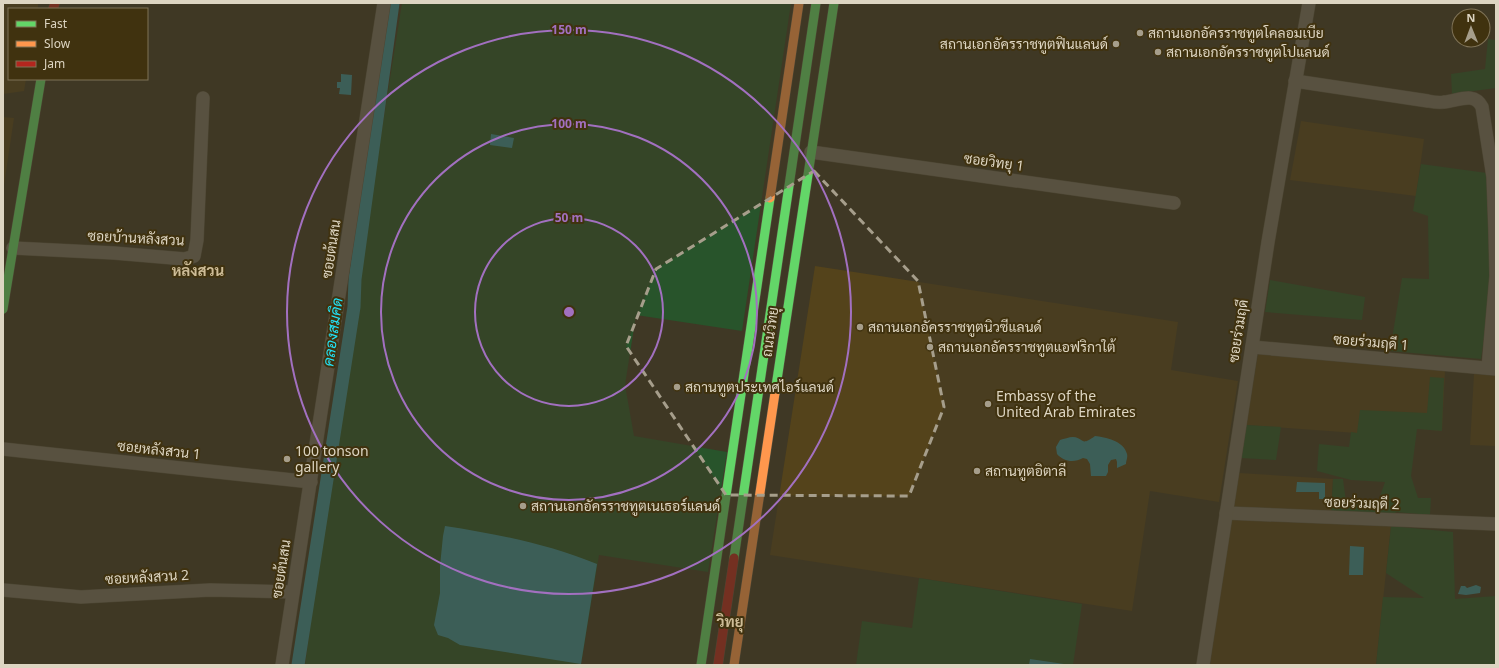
<svg xmlns="http://www.w3.org/2000/svg" width="1499" height="668" font-family="'Noto Sans',Sarabun,sans-serif">
<style>
.built{fill:#54431b}
.green{fill:#28542b}
.water{fill:#398c95}
.lines{fill:none;stroke-linecap:round;stroke-linejoin:round}
.canal{stroke:#398c95;stroke-width:13}
.street-casing{stroke:#5c5645;stroke-width:14}
.fast-casing{stroke:#5c5645;stroke-width:10}
.slow-casing{stroke:#5c5645;stroke-width:10}
.jam-casing{stroke:#5c5645;stroke-width:10}
.street{stroke:#767062;stroke-width:13}
.fast{stroke:#63d668;stroke-width:9}
.slow{stroke:#ff974d;stroke-width:9}
.jam{stroke:#b3261e;stroke-width:9}
.marked{fill:none;stroke:#a69e8b;stroke-width:3;stroke-dasharray:8 5;stroke-linejoin:round}
.ring{fill:none;stroke:#a270c0;stroke-width:2}
.poi-dot{fill:#a69e8b;stroke:#40320f;stroke-width:1.5}
.labels{text-anchor:middle;stroke-width:4;stroke-linejoin:round;paint-order:stroke}
.poi-label{font-size:14px;fill:#ddd5c2;stroke:#40320f;text-anchor:start}
.street-label{font-size:14px;fill:#ddd5c2;stroke:#40320f}
.neighbourhood-label{font-size:15px;font-weight:bold;fill:#cebd98;stroke:#40320f}
.water-label{font-size:15px;font-style:italic;fill:#22e3f8;stroke:#40320f}
.centre{fill:#a270c0;stroke:#40320f;stroke-width:2}
.ring-label{font-size:12px;text-anchor:middle;font-weight:bold;fill:#a270c0;stroke:#40320f;stroke-width:4;stroke-linejoin:round;paint-order:stroke}
</style>
<rect width="100%" height="100%" fill="#3f3825"/>
<g class="built">
<path d="M3 3H38V9H9V79H26L24 91 3 94Z"/>
<path d="M3 117 14 118 3 192Z"/>
<path d="M1301 121 1424 139 1416 196 1290 180Z"/>
<path d="M815 266 1178 322 1171 370 1238 381 1219 502 1150 491 1132 611 770 555Z"/>
<path d="M1258 354 1445 371 1442 431 1371 424 1370 434 1246 425Z"/>
<path d="M1474 374 1496 375V446L1470 445Z"/>
<path d="M1239 473 1333 479 1331 514 1233 510Z"/>
<path d="M1233 519 1391 526 1376 665H1210L1230 523Z"/>
</g>
<g class="green">
<path d="M402 3H791L742 331 636 315 625 385 634 436 727 452 708 572 599 555 581 665H305L359 275Z"/>
<path d="M1488 39 1496 40V88L1452 94 1451 74 1485 69Z"/>
<path d="M1421 164 1487 173 1490 274 1487 317 1481 359 1390 351 1402 278 1429 279 1428 216 1413 211Z"/>
<path d="M1270 280 1365 297 1362 320 1265 312Z"/>
<path d="M1430 377 1444 378 1442 431 1417 429 1411 476 1418 498H1431L1430 515 1396 512 1395 515 1331 514 1333 479H1343L1346 502 1377 505 1385 482 1351 480 1317 471 1319 444 1349 447 1351 432 1357 433 1360 410 1427 413Z"/>
<path d="M1246 425 1281 427 1276 460 1241 458Z"/>
<path d="M1391 526 1453 532 1455 599 1496 596V665H1376L1383 597 1424 598 1386 573Z"/>
<path d="M919 578 1082 604 1073 665H856L862 621 912 628Z"/>
</g>
<g class="water">
<path d="M341 74 352 75 351 95 339 94 340 88H337V82H341Z"/>
<path d="M491 134 514 138 512 148 490 145Z"/>
<path d="M1095 436C1105 437 1124 441 1127 454 1128 457 1126 461 1126 464L1117 468V462L1116 459 1111 460 1108 465V472L1106 476H1091L1090 464 1087 459 1083 458C1074 463 1064 462 1057 454L1056 447 1060 440C1064 439 1069 437 1073 437 1085 438 1080 447 1095 436Z"/>
<path d="M1297 482 1325 483V499H1319V492H1296Z"/>
<path d="M445 526C497 534 548 544 597 564L581 664 460 645 448 638 438 635 434 625 440 593V566L443 536Z"/>
<path d="M1350 546 1364 547 1363 575H1349Z"/>
<path d="M1476 585 1481 587 1480 593 1466 595 1458 594 1461 586H1465L1467 588Z"/>
<path d="M1030 659 1064 664V665H1029Z"/>
</g>
<g class="lines">
<path class="canal" d="M298 665 354 307 355 279 393 3"/>
<g class="street-casing">
<g id="street">
<path d="M1295 81 1428 101C1433 102 1439 103 1444 102 1458 101 1474 91 1482 107L1493 177 1495 233 1496 276 1488 368"/>
<path d="M811 152 1174 203"/>
<path d="M13 248 114 253 185 259 194 256 197 240 203 98"/>
<path d="M1252 347 1496 369"/>
<path d="M3 449 311 482"/>
<path d="M1226 513 1496 524"/>
<path d="M3 590 81 597 210 590 293 592"/>
<path d="M282 665 384 3"/>
<path d="M1203 665 1268 242 1309 3"/>
</g>
</g>
<g class="fast-casing">
<g id="fast">
<path d="M3 309 41 79"/>
<path d="M775 393 834 3"/>
<path d="M734 558 816 3"/>
<path d="M701 665 770 198"/>
</g>
</g>
<g class="slow-casing">
<g id="slow">
<path d="M770 198 799 3"/>
<path d="M734 665 775 393"/>
</g>
</g>
<g class="jam-casing">
<g id="jam">
<path d="M53 9 55 3"/>
<path d="M718 665 734 558"/>
</g>
</g>
<use href="#street" class="street"/>
<use href="#fast" class="fast"/>
<use href="#slow" class="slow"/>
<use href="#jam" class="jam"/>
</g>
<path d="M0 0H1499V668H0ZM814 171 918 281 944 407 909 496 726 495 626 346 656 269Z" fill="#3f3825" fill-opacity=".55" fill-rule="evenodd"/>
<path class="marked" d="M814 171 918 281 944 407 909 496 726 495 626 346 656 269Z"/>
<g class="ring">
<circle cx="569" cy="312" r="94"/>
<circle cx="569" cy="312" r="188"/>
<circle cx="569" cy="312" r="282"/>
</g>
<g class="poi-dot">
<circle cx="1140" cy="33" r="4"/>
<circle cx="1116" cy="44" r="4"/>
<circle cx="1158" cy="52" r="4"/>
<circle cx="860" cy="327" r="4"/>
<circle cx="930" cy="347" r="4"/>
<circle cx="677" cy="387" r="4"/>
<circle cx="988" cy="404" r="4"/>
<circle cx="287" cy="459" r="4"/>
<circle cx="977" cy="471" r="4"/>
<circle cx="523" cy="506" r="4"/>
</g>
<g class="labels">
<g class="poi-label">
<text x="1148" y="38">สถานเอกอัครราชทูตโคลอมเบีย</text>
<text x="1108" y="49" text-anchor="end">สถานเอกอัครราชทูตฟินแลนด์</text>
<text x="1166" y="57">สถานเอกอัครราชทูตโปแลนด์</text>
<text x="868" y="332">สถานเอกอัครราชทูตนิวซีแลนด์</text>
<text x="938" y="352">สถานเอกอัครราชทูตแอฟริกาใต้</text>
<text x="685" y="392">สถานทูตประเทศไอร์แลนด์</text>
<text x="996" y="401">Embassy of the<tspan x="996" dy="16">United Arab Emirates</tspan></text>
<text x="295" y="456">100 tonson<tspan x="295" dy="16">gallery</tspan></text>
<text x="985" y="476">สถานทูตอิตาลี</text>
<text x="531" y="511">สถานเอกอัครราชทูตเนเธอร์แลนด์</text>
</g>
<g class="street-label">
<text transform="translate(994 162) rotate(8)" y="5">ซอยวิทยุ 1</text>
<text transform="translate(136 238) rotate(3)" y="5">ซอยบ้านหลังสวน</text>
<text transform="translate(331 249) rotate(-81)" y="5">ซอยต้นสน</text>
<text transform="translate(1238 331) rotate(-81)" y="5">ซอยร่วมฤดี</text>
<text transform="translate(770 332) rotate(-82)" y="5">ถนนวิทยุ</text>
<text transform="translate(1371 342) rotate(5)" y="5">ซอยร่วมฤดี 1</text>
<text transform="translate(159 450) rotate(6)" y="5">ซอยหลังสวน 1</text>
<text transform="translate(1362 503) rotate(2)" y="5">ซอยร่วมฤดี 2</text>
<text transform="translate(281 569) rotate(-81)" y="5">ซอยต้นสน</text>
<text transform="translate(147 577) rotate(-3)" y="5">ซอยหลังสวน 2</text>
</g>
<g class="neighbourhood-label">
<text x="198" y="276">หลังสวน</text>
<text x="730" y="627">วิทยุ</text>
</g>
<g class="water-label">
<text transform="translate(333 332) rotate(-82)" y="5">คลองสมคิด</text>
</g>
</g>
<circle cx="569" cy="312" r="6" class="centre"/>
<g class="ring-label">
<text x="569" y="34">150 m</text>
<text x="569" y="128">100 m</text>
<text x="569" y="222">50 m</text>
</g>
<rect width="1499" height="668" fill="none" stroke="#ddd5c2" stroke-width="8"/>
<rect x="8" y="8" width="140" height="72" fill="#40320f" stroke="#7f7357"/>
<rect x="16" y="21" width="20" height="6" fill="#63d668" stroke="#7f7357"/>
<text x="44" y="28" font-size="12" fill="#ddd5c2">Fast</text>
<rect x="16" y="41" width="20" height="6" fill="#ff974d" stroke="#7f7357"/>
<text x="44" y="48" font-size="12" fill="#ddd5c2">Slow</text>
<rect x="16" y="61" width="20" height="6" fill="#b3261e" stroke="#7f7357"/>
<text x="44" y="68" font-size="12" fill="#ddd5c2">Jam</text>
<g transform="translate(1471 28) rotate(359)"><circle r="19" fill="#40320f" stroke="#7f7357"/>
<path d="M0-3L7 15L0 10L-7 15Z" fill="#a69e8b"/>
<text y="-6" font-size="11" font-weight="bold" text-anchor="middle" fill="#ddd5c2">N</text>
</g>
</svg>
